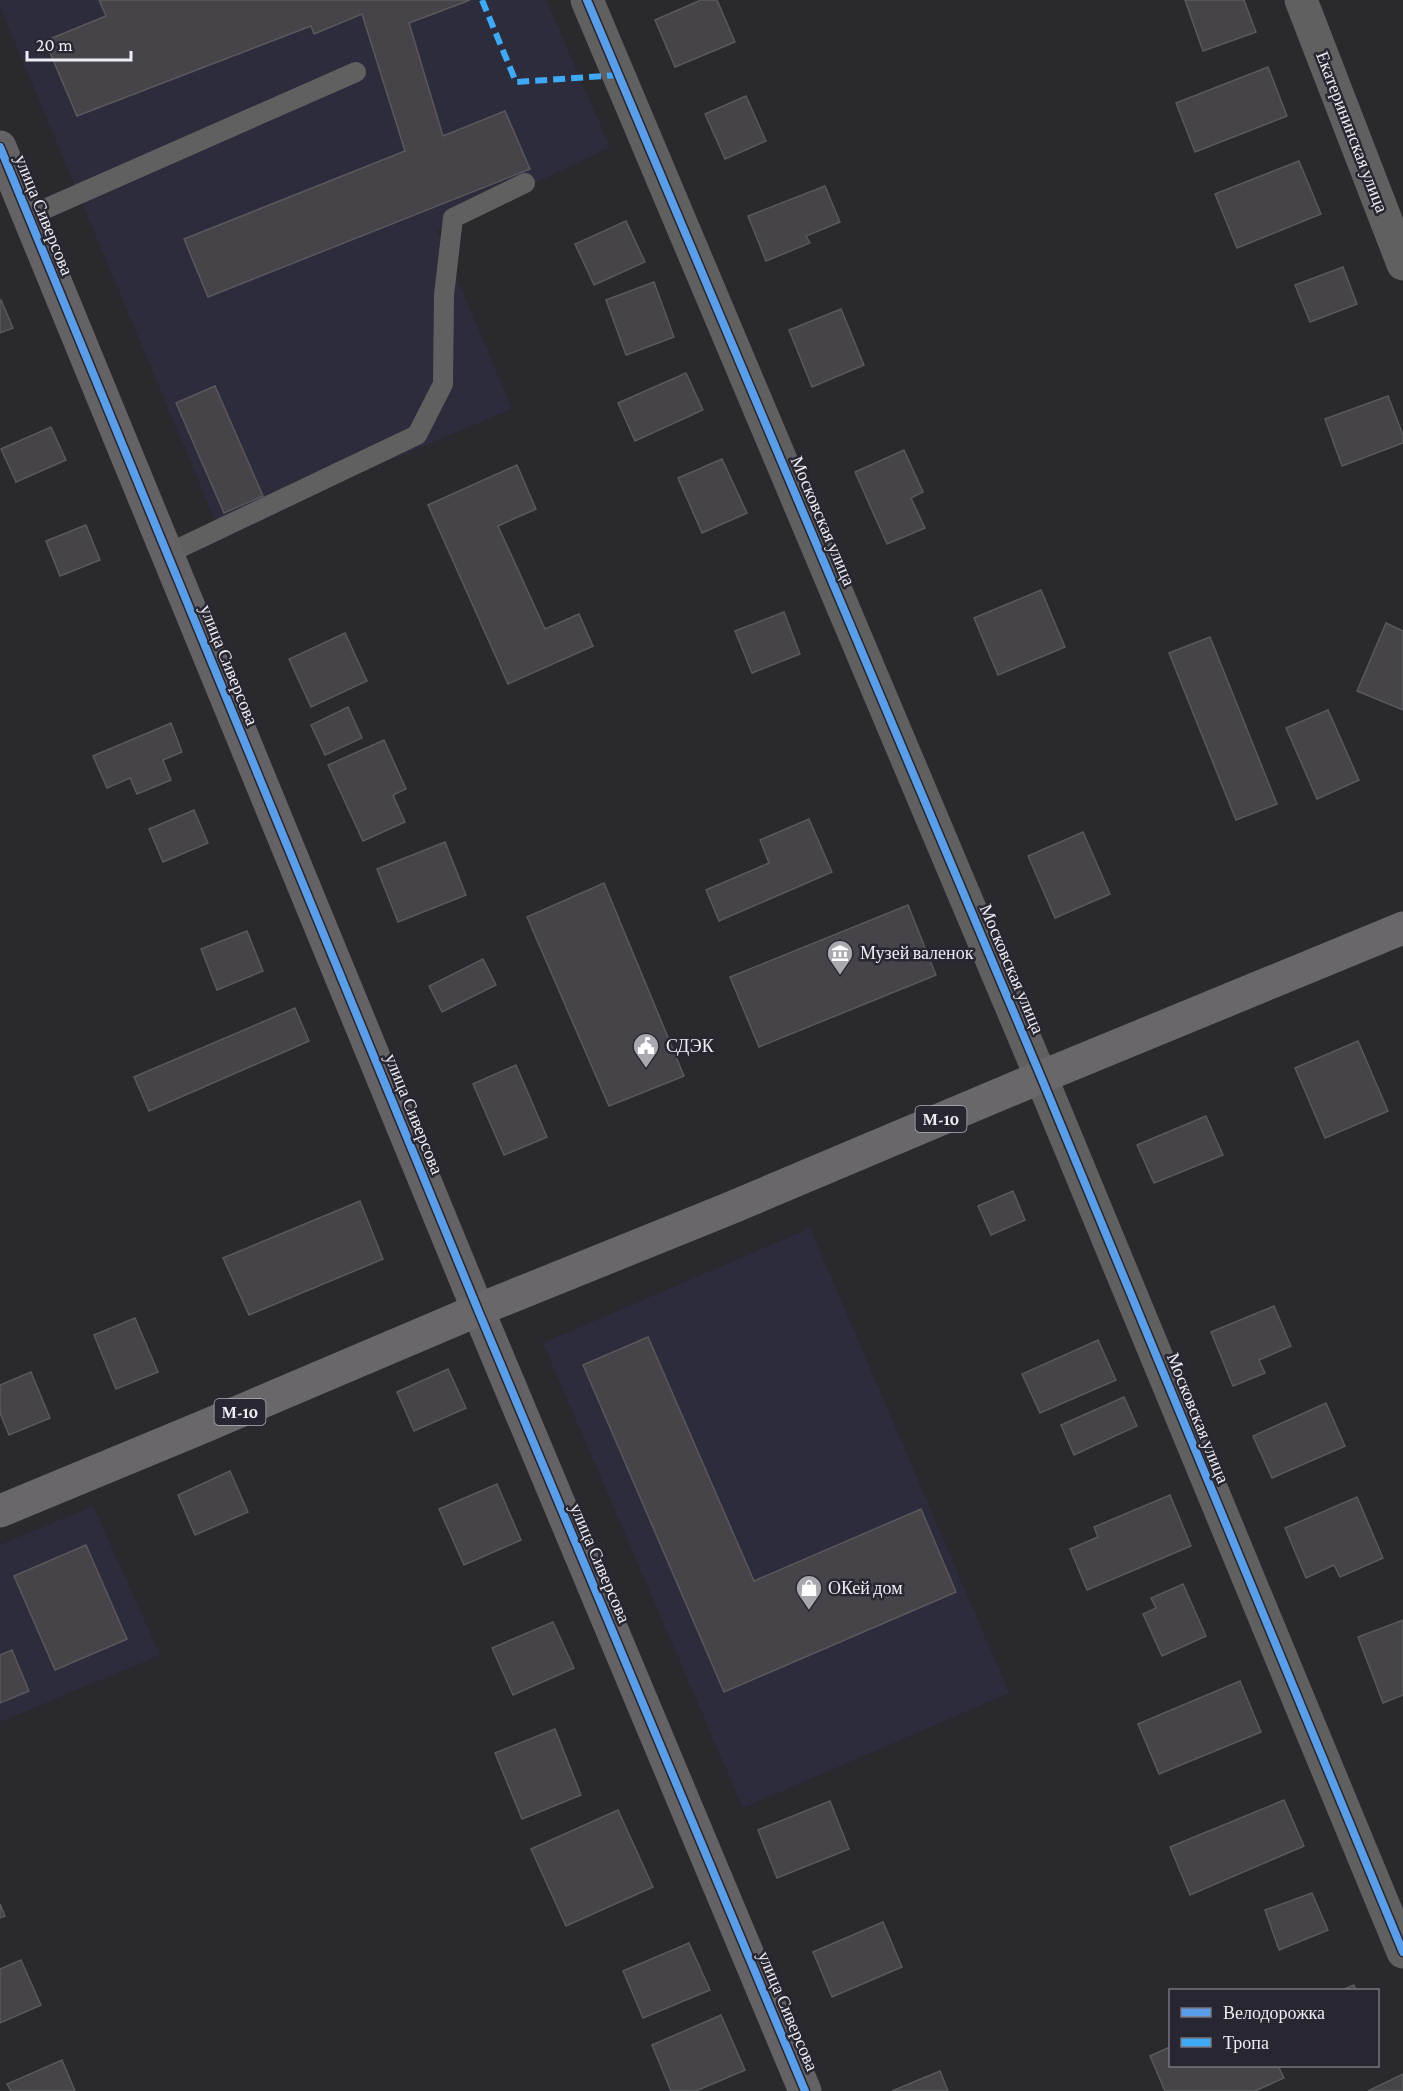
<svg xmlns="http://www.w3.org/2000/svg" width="1403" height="2091" font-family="'Crimson Pro',serif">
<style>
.built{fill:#2d2c3c}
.building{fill:#464448;stroke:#5a585c;stroke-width:1.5}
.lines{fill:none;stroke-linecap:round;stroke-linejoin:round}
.lane{stroke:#616061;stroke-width:20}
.street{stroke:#616061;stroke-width:33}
.secondary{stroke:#646265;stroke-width:33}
.highway{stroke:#6a676a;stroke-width:33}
.quiet{stroke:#3fa9f5;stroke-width:6;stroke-dasharray:12 6;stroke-linecap:butt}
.cycleway-casing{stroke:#272631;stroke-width:11}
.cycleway{stroke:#5a9eea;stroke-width:8}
.labels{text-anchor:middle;stroke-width:5;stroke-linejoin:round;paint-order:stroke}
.shield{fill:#272631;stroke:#b2b1ba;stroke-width:1.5}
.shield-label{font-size:16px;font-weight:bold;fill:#eeedf5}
.street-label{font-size:18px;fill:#eeedf5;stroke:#272631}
.poi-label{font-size:18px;fill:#eeedf5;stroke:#272631;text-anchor:start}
</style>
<rect width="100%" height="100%" fill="#29292e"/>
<g class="built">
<path d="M0 0H546L610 147 437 231 512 409 220 532 0 7Z"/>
<path d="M810 1228 1009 1693 743 1808 543 1343Z"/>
<path d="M93 1506 160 1655 0 1722V1545Z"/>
</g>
<g class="building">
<path d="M99 0H470L409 23 443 136 505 111 530 169 208 297 184 239 405 151 362 14 314 34 311 26 77 116 45 41 106 16Z"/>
<path d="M701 0H717L735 42 675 67 655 20Z"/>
<path d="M1185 0H1244L1256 32 1203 51Z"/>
<path d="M1268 67 1287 116 1195 152 1176 103Z"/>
<path d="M746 96 766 141 725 159 705 114Z"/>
<path d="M1299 161 1321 214 1237 248 1215 194Z"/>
<path d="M825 186 840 222 806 236 810 243 766 261 748 216Z"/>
<path d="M626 221 645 262 594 285 575 244Z"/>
<path d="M1343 267 1357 304 1310 322 1295 285Z"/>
<path d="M654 282 674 337 626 355 606 300Z"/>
<path d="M1 300 13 328 0 333V301Z"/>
<path d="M841 309 864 365 812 387 789 330Z"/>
<path d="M686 373 703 410 635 441 618 403Z"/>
<path d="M215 386 263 496 224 513 176 403Z"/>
<path d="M1388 396 1403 435V443L1342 466 1325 419Z"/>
<path d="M51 427 66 460 16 482 1 449Z"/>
<path d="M904 450 923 492 911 498 925 528 887 544 855 472Z"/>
<path d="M722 459 747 513 702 533 678 478Z"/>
<path d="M517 465 536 509 498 526 545 629 579 614 593 646 508 684 428 505Z"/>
<path d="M86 525 100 560 60 576 46 541Z"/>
<path d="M1041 590 1065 647 998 675 974 618Z"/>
<path d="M784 612 800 654 752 673 735 631Z"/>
<path d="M1386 623 1403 631V710L1357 691Z"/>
<path d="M345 633 367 681 311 707 289 659Z"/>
<path d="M1210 637 1277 804 1236 820 1169 653Z"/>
<path d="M348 707 362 738 325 755 311 725Z"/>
<path d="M1328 710 1359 780 1317 799 1286 728Z"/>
<path d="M171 723 182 752 163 760 171 780 137 794 130 778 107 788 93 756Z"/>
<path d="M384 740 406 789 393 795 405 822 363 841 328 765Z"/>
<path d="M194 810 208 843 163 862 149 829Z"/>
<path d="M809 819 832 872 719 921 706 890 769 863 760 840Z"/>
<path d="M1083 832 1110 894 1055 918 1028 856Z"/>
<path d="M445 842 466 895 398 922 377 869Z"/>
<path d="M604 883 684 1076 609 1106 527 917Z"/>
<path d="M908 905 936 975 759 1047 730 977Z"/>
<path d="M247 931 263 971 217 990 201 949Z"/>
<path d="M483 959 496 985 442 1012 429 986Z"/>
<path d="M295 1008 309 1041 149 1111 134 1077Z"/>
<path d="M1358 1041 1388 1111 1325 1138 1295 1068Z"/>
<path d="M516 1065 547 1137 504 1155 473 1084Z"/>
<path d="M1206 1116 1223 1155 1154 1183 1137 1145Z"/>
<path d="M1013 1191 1025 1220 991 1235 978 1206Z"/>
<path d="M360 1201 383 1259 249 1315 223 1258Z"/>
<path d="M1274 1306 1291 1346 1259 1360 1265 1373 1233 1386 1211 1332Z"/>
<path d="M135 1318 158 1372 116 1389 94 1335Z"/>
<path d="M648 1337 754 1581 921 1509 956 1592 724 1692 583 1365Z"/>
<path d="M1098 1340 1116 1380 1040 1413 1022 1374Z"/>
<path d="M448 1369 466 1408 414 1431 397 1392Z"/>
<path d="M31 1372 50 1418 9 1435 0 1413V1385Z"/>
<path d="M1124 1397 1137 1426 1074 1455 1061 1425Z"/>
<path d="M1326 1403 1345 1446 1272 1478 1253 1436Z"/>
<path d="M230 1471 248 1512 195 1535 178 1495Z"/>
<path d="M497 1484 521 1540 464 1565 439 1509Z"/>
<path d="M1170 1495 1191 1546 1087 1590 1070 1549 1098 1537 1094 1527Z"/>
<path d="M1357 1497 1383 1558 1340 1577 1334 1565 1306 1578 1285 1528Z"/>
<path d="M86 1545 127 1639 55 1670 14 1576Z"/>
<path d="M1183 1584 1206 1636 1162 1656 1143 1614 1156 1608 1151 1598Z"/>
<path d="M1403 1620V1695L1383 1703 1358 1637Z"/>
<path d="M553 1622 574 1668 513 1695 492 1648Z"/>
<path d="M12 1650 29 1691 0 1703V1655Z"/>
<path d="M1240 1681 1261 1732 1159 1774 1138 1724Z"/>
<path d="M555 1729 581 1795 522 1819 495 1753Z"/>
<path d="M1284 1800 1304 1846 1190 1895 1170 1847Z"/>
<path d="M830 1801 849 1849 777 1878 758 1830Z"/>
<path d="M618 1810 653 1887 566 1926 531 1849Z"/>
<path d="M1312 1893 1328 1930 1279 1950 1265 1910Z"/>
<path d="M0 1904 5 1916 0 1918Z"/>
<path d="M883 1922 902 1967 832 1997 813 1952Z"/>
<path d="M689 1943 710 1990 643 2018 623 1971Z"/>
<path d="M21 1960 41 2005 0 2023V1969Z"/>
<path d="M1354 1985 1356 1990H1342Z"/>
<path d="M721 2015 745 2070 696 2091H671L652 2045Z"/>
<path d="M1170 2047V2066H1278L1284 2078 1255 2091H1165L1150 2056Z"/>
<path d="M62 2060 75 2091H11L7 2084Z"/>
<path d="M940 2071 948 2091H892Z"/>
<path d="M1403 2074V2091H1368Z"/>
</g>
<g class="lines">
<g class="lane">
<path d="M29 216 356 72"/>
<path d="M167 554 417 435 443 384 444 295 453 218 525 183"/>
</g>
<g class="street">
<path d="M587 0 1041 1077 1403 1952"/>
<path d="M1301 0 1403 264"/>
</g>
<path class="secondary" d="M0 147 478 1310 805 2091"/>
<path class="highway" d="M0 1511 198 1429 478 1310 728 1209 1041 1077 1403 928"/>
<path class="quiet" d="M482 0 516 82 619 75"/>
<g class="cycleway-casing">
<g id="cycleway">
<path d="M587 0 1041 1077 1403 1952"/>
<path d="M0 147 478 1310 805 2091"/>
</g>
</g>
<use href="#cycleway" class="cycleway"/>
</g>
<defs>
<g id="museum-pin" transform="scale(1.35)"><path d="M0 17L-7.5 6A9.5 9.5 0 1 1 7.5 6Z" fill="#a9a8af" stroke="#272631"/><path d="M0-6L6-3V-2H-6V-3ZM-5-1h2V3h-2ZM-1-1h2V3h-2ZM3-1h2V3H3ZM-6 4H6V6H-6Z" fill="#fff"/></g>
<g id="civic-pin" transform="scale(1.35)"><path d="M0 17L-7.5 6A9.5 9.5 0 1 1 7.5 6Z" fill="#a9a8af" stroke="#272631"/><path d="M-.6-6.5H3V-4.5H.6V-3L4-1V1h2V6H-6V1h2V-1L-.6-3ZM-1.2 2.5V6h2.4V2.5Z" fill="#fff"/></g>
<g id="shop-pin" transform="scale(1.35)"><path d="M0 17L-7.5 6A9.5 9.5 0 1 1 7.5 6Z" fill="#a9a8af" stroke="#272631"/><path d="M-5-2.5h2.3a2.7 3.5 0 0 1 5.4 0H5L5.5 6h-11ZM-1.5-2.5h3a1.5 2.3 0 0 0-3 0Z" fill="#fff"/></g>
</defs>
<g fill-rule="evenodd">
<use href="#museum-pin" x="840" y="953"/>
<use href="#civic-pin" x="646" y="1046"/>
<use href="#shop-pin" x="809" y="1588"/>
</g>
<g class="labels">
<g class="shield">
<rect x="915.5" y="1106" width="51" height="26" rx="4.5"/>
<rect x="214.5" y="1399" width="51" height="26" rx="4.5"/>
</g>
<g class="shield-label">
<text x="941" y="1125">М-10</text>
<text x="240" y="1418">М-10</text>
</g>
<g class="street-label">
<text transform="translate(1352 132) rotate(69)" y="6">Екатерининская улица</text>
<text transform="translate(44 215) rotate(68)" y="6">улица Сиверсова</text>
<text transform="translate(823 521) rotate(67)" y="6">Московская улица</text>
<text transform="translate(229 665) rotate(68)" y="6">улица Сиверсова</text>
<text transform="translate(1012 969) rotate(67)" y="6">Московская улица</text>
<text transform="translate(414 1114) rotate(68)" y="6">улица Сиверсова</text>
<text transform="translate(1198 1418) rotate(68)" y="6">Московская улица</text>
<text transform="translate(600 1563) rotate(67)" y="6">улица Сиверсова</text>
<text transform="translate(788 2011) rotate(67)" y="6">улица Сиверсова</text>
</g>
<g class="poi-label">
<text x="860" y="959">Музей валенок</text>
<text x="666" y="1052">СДЭК</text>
<text x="828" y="1594">ОКей дом</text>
</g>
</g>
<rect x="1169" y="1989" width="210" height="78" fill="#272631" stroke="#77767f" stroke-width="1.5"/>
<rect x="1181" y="2008" width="30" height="9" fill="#5a9eea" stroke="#77767f" stroke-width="1.5"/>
<text x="1223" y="2019" font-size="18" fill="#eeedf5">Велодорожка</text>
<rect x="1181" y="2038" width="30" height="9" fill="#3fa9f5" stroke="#77767f" stroke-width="1.5"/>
<text x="1223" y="2049" font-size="18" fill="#eeedf5">Тропа</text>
<path d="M27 51v9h104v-9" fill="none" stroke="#eeedf5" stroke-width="3"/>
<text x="36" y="51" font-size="18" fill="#eeedf5" stroke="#272631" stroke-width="4.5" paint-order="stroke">20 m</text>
</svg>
